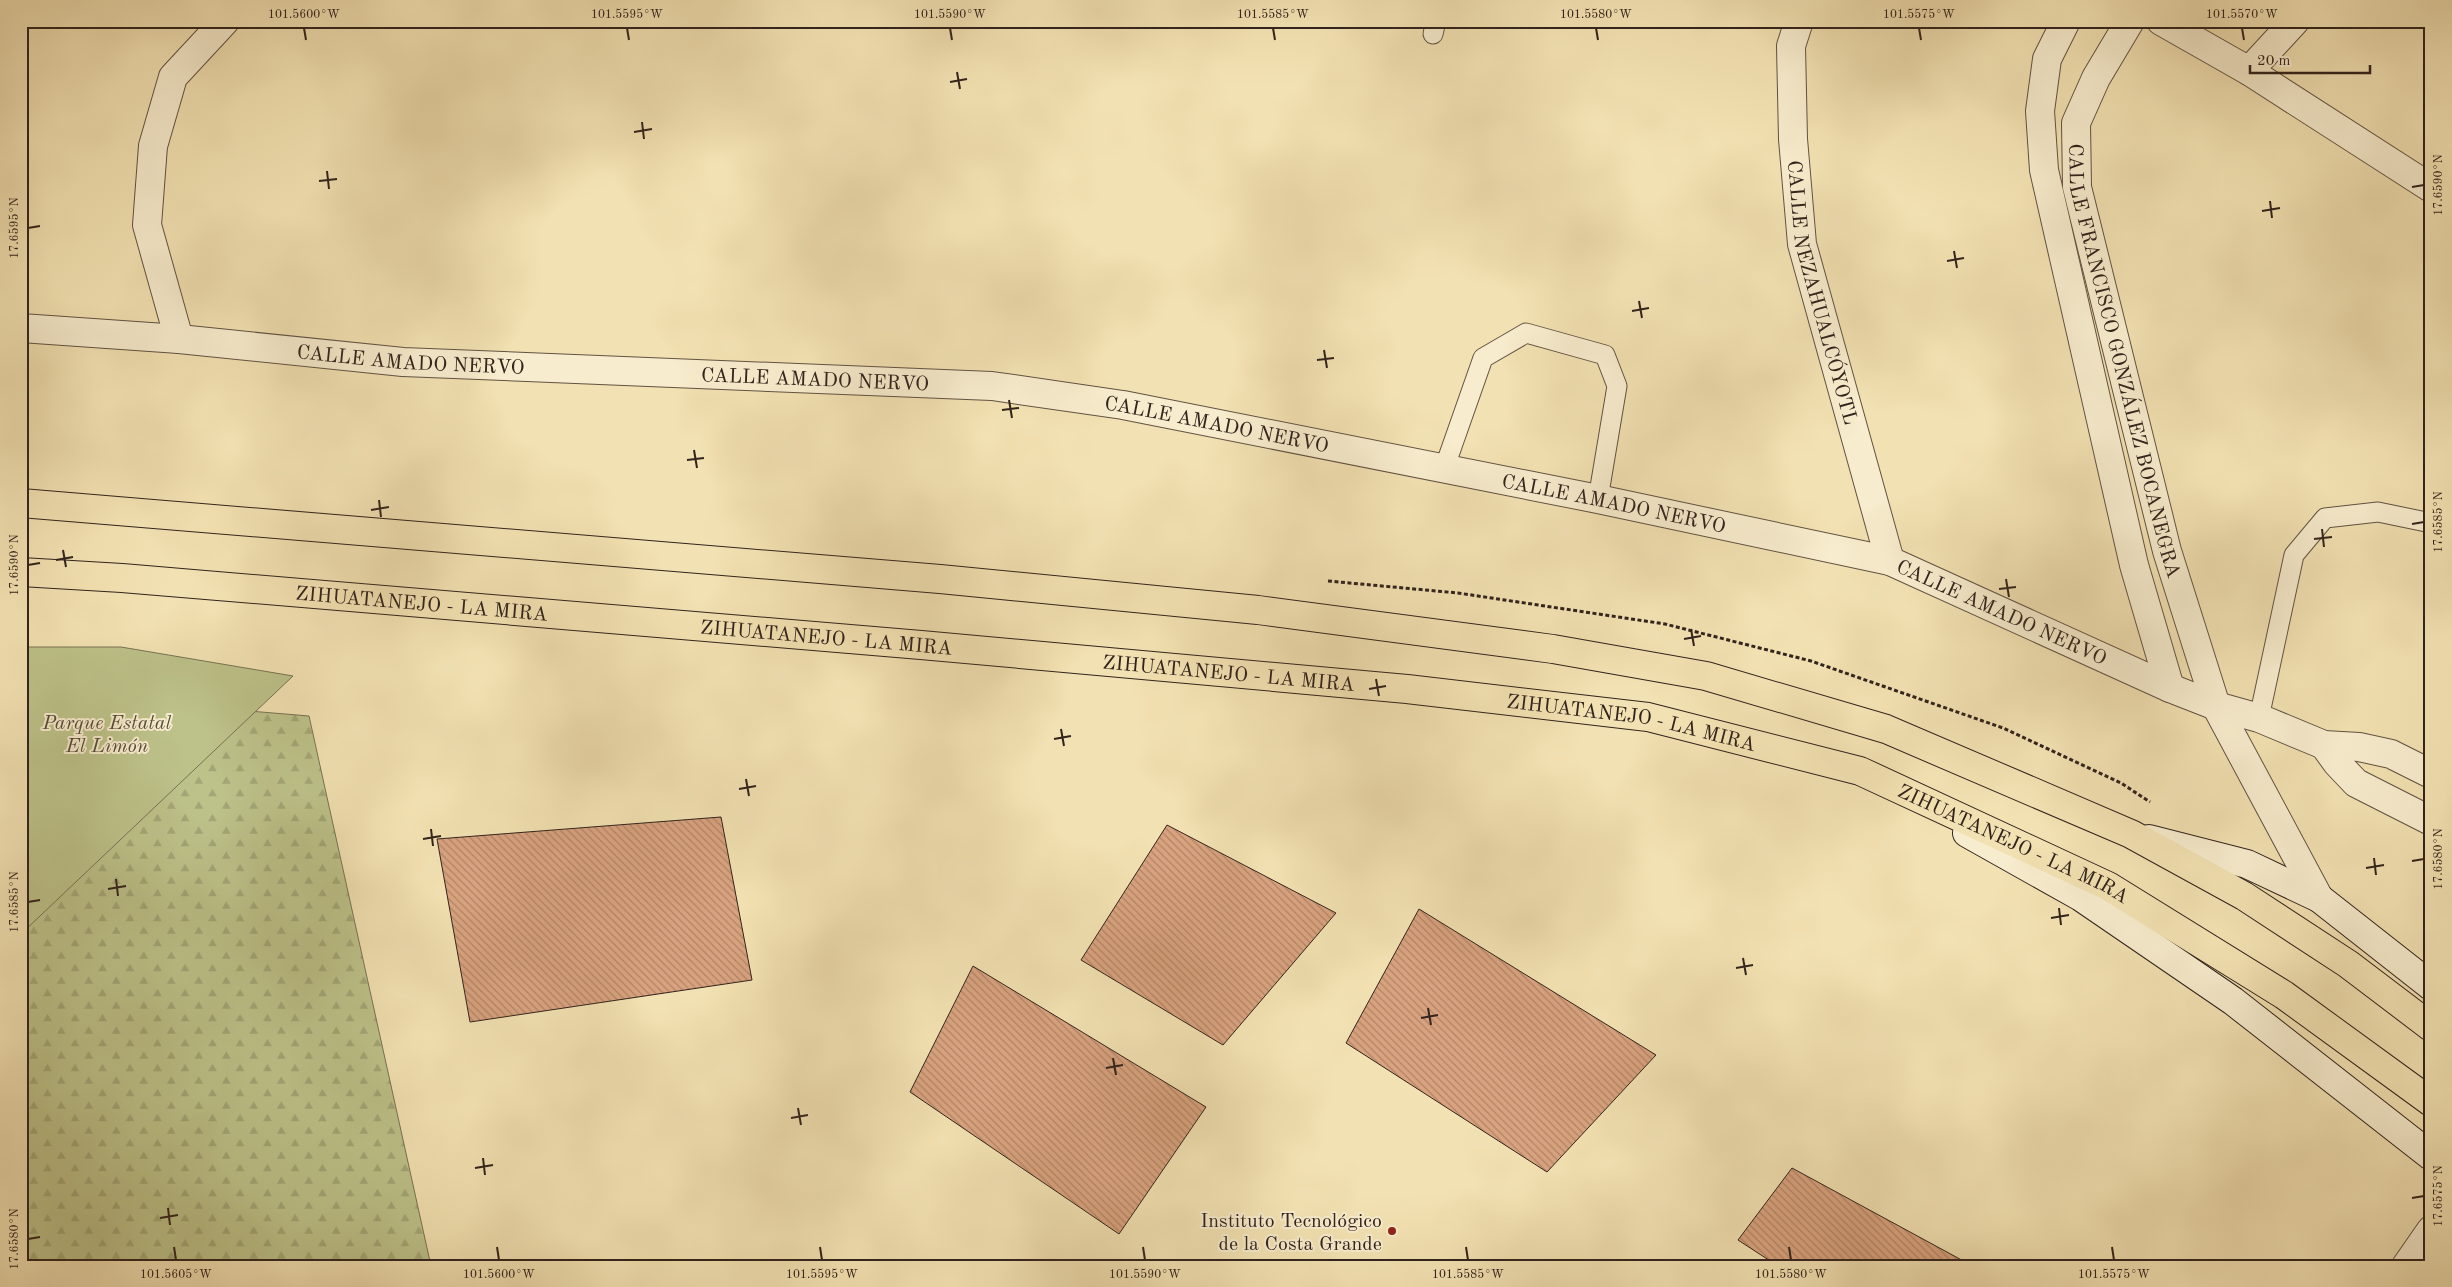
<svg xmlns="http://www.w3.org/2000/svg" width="2452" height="1287" font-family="'Old Standard TT',serif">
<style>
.forest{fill:url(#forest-firs);stroke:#787253}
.green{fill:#bdc28a;stroke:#787253}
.building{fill:url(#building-back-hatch);stroke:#32231c}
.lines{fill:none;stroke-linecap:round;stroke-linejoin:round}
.service-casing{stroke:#625242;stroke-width:21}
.minor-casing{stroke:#625242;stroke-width:30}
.secondary-casing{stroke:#32231c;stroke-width:30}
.trunk-casing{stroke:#32231c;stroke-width:30}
.path{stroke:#32231c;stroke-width:3;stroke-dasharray:4 2.5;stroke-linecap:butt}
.service{stroke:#f7eccd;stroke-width:19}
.minor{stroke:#f7eccd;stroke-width:28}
.secondary{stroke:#f7eccd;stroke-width:28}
.trunk{stroke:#f2e1b2;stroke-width:28}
.ticks{fill:none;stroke:#32231c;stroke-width:2}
.poi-dot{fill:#8f2418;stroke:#f7eccd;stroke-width:2}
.labels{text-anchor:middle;stroke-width:4;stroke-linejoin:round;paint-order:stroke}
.street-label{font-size:20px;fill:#32231c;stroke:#f7eccd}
.park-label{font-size:20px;font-style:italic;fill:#554b38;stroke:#f7eccd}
.poi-label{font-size:20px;fill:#32231c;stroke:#f7eccd;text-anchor:end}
.neatline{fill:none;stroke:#32231c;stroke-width:2}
.ticks-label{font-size:12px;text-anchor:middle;fill:#32231c}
</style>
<defs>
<pattern id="forest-firs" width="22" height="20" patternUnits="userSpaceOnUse" patternTransform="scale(1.25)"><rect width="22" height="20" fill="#bdc28a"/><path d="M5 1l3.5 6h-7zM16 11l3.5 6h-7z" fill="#a3a676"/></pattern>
<pattern id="building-back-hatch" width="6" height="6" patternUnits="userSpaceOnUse" patternTransform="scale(1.25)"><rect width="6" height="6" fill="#d9a37f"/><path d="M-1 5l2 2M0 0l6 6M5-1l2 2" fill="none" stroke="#b18467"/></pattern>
</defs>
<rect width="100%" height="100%" fill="#f2e1b2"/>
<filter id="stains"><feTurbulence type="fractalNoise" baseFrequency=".004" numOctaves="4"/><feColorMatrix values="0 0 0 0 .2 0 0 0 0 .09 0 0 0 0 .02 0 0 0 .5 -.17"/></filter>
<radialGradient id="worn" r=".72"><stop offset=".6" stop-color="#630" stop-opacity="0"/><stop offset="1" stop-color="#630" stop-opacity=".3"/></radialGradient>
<path class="forest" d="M21 692 309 716 431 1266H21Z"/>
<g class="green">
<path d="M21 647H121L293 676 21 934Z"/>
<path d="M21 1073 27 1266H21Z"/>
</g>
<g class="building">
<path d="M721 817 752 980 470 1022 437 839Z"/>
<path d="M1167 825 1336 913 1223 1045 1081 960Z"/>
<path d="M1419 909 1656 1055 1547 1172 1346 1043Z"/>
<path d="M973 966 1206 1107 1119 1234 910 1092Z"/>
<path d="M1792 1168 1969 1264 1968 1266H1778L1738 1240Z"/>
</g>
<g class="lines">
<g class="service-casing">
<g id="service">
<path d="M1433 34 1436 21"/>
<path d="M1444 469 1483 358 1526 333 1605 355 1617 386 1598 499"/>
<path d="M2259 718 2294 555 2325 518 2378 512 2431 523"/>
</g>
</g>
<g class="minor-casing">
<g id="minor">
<path id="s1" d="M1799 21 1791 46 1793 139 1802 244 1890 561"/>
<path d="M2066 21 2047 59 2040 111 2044 170 2134 565 2170 688"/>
<path id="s2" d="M2130 21 2096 78 2076 123 2077 187 2167 551 2216 706 2319 898"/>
<path d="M2161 21 2249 71 2431 188"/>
<path d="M2249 71 2295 21"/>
<path id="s3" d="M21 328 179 339 403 362 992 386 1123 405 1598 499 1890 561 2170 688 2216 706 2259 718 2324 745 2359 747 2391 754 2431 774"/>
<path d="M179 339 147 225 153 146 173 77 225 21"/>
<path d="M2324 745 2337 763 2356 783 2431 821"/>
<path d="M2406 1266 2431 1230"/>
</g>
</g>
<g class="secondary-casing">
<g id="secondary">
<path d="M1967 833 2081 897 2233 1001 2431 1156"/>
<path d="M2149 839 2247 864 2319 898 2431 986"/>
</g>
</g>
<g class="trunk-casing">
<g id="trunk">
<path d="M21 503 940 579 1258 610 1553 649 1706 676 1886 729 2131 834 2244 896 2348 964 2431 1027"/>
<path id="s4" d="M21 572 122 578 921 645 1407 689 1648 717 1860 771 2108 886 2284 995 2431 1102"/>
</g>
</g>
<path class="path" d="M1328 581 1458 593 1665 624 1811 661 2003 728 2121 783 2150 802"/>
<use href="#service" class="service"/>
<use href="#minor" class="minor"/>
<use href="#secondary" class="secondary"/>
<use href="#trunk" class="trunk"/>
</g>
<path class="ticks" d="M304 28 306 40M627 28 629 40M950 28 952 40M1273 28 1275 40M1596 28 1598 40M1919 28 1921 40M2242 28 2244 40M957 72 960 89M950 82 967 79M642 122 644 139M634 132 652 129M327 171 329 189M319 181 337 179M2412 187 2424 185M2270 201 2272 218M2262 211 2280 208M28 228 40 226M1954 251 1957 268M1947 261 1964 258M1639 301 1642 318M1632 311 1649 308M1324 350 1327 368M1317 360 1334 358M1009 400 1012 418M1002 410 1019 408M694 450 697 468M687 460 704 458M379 500 381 517M371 510 389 507M2412 524 2424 522M2322 529 2324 547M2314 539 2332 537M63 550 66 567M56 560 73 557M28 565 40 563M2006 579 2009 597M1999 589 2016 587M1691 629 1694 646M1684 639 1701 636M1376 679 1379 696M1369 689 1386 686M1061 729 1064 746M1054 739 1071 736M746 779 749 796M739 789 756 786M431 829 433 846M423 839 441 836M2374 858 2376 875M2412 861 2424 859M2366 868 2384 865M116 879 118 896M108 889 126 886M28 902 40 900M2059 908 2061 925M2051 918 2069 915M1743 958 1746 975M1736 968 1753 965M1428 1008 1431 1025M1421 1018 1438 1015M1113 1058 1116 1075M1106 1068 1123 1065M798 1108 801 1125M791 1118 808 1115M483 1158 485 1175M475 1168 493 1165M2412 1198 2424 1196M168 1208 170 1225M160 1218 178 1215M28 1239 40 1237M174 1247 176 1260M497 1247 499 1260M820 1247 822 1260M1143 1247 1145 1260M1466 1247 1468 1260M1789 1247 1791 1260M2112 1247 2114 1260"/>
<circle class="poi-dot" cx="1392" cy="1231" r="5"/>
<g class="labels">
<g class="street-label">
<text dy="7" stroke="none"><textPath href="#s1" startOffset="276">CALLE NEZAHUALCÓYOTL</textPath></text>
<text dy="7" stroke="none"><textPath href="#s3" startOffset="391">CALLE AMADO NERVO</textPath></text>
<text dy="7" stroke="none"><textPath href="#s2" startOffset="359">CALLE FRANCISCO GONZÁLEZ BOCANEGRA</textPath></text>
<text dy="7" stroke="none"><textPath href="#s3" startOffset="796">CALLE AMADO NERVO</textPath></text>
<text dy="7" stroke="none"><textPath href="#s3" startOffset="1201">CALLE AMADO NERVO</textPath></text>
<text dy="7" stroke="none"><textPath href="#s3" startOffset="1606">CALLE AMADO NERVO</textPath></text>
<text dy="7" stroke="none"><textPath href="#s4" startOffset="402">ZIHUATANEJO - LA MIRA</textPath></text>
<text dy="7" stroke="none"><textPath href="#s3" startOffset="2011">CALLE AMADO NERVO</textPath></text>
<text dy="7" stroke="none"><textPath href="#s4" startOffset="808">ZIHUATANEJO - LA MIRA</textPath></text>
<text dy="7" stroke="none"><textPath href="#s4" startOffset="1212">ZIHUATANEJO - LA MIRA</textPath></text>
<text dy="7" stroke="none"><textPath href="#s4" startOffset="1618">ZIHUATANEJO - LA MIRA</textPath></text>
<text dy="7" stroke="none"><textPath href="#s4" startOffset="2022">ZIHUATANEJO - LA MIRA</textPath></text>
</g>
<g class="park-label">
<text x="107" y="729">Parque Estatal<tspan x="107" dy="23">El Limón</tspan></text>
</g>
<g class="poi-label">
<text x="1382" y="1227">Instituto Tecnológico<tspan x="1382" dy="23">de la Costa Grande</tspan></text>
</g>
</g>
<rect width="2452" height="1287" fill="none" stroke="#f2e1b2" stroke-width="55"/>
<path d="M2250 65v8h120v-8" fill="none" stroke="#32231c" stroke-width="2.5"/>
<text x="2257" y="65" font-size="15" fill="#32231c" stroke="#f7eccd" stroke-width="4" paint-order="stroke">20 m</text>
<rect x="28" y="28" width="2396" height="1232" class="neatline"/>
<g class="ticks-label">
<text x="304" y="18">101.5600°W</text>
<text x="627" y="18">101.5595°W</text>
<text x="950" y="18">101.5590°W</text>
<text x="1273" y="18">101.5585°W</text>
<text x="1596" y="18">101.5580°W</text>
<text x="1919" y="18">101.5575°W</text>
<text x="2242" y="18">101.5570°W</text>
<text transform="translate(2438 185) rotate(-90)" y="4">17.6590°N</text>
<text transform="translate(14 228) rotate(-90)" y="4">17.6595°N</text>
<text transform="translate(2438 522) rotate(-90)" y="4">17.6585°N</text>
<text transform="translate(14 565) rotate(-90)" y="4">17.6590°N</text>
<text transform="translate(2438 859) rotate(-90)" y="4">17.6580°N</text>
<text transform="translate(14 902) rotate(-90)" y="4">17.6585°N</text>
<text transform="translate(2438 1196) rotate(-90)" y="4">17.6575°N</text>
<text transform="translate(14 1239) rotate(-90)" y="4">17.6580°N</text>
<text x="176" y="1278">101.5605°W</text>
<text x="499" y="1278">101.5600°W</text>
<text x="822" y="1278">101.5595°W</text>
<text x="1145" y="1278">101.5590°W</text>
<text x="1468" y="1278">101.5585°W</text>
<text x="1791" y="1278">101.5580°W</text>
<text x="2114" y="1278">101.5575°W</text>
</g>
<rect width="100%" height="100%" filter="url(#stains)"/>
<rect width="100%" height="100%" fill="url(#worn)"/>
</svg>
